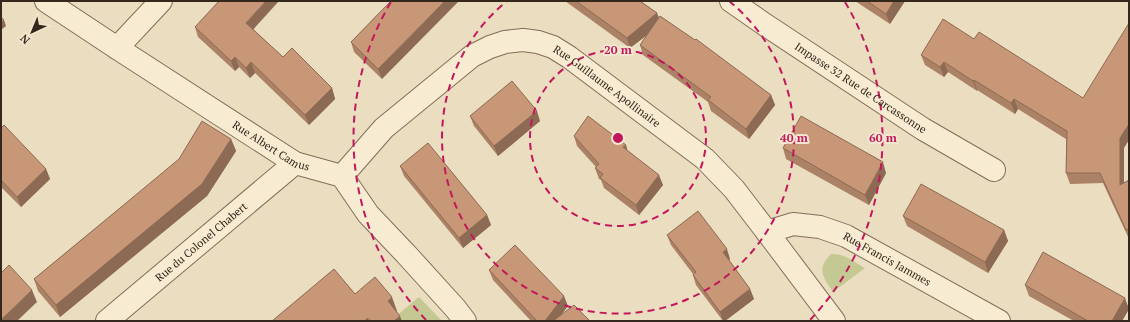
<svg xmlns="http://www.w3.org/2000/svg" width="1130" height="322" font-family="'PT Serif',serif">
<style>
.green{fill:#c4c994}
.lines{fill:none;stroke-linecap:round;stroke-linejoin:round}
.minor-casing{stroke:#836e59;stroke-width:24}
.minor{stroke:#f7ebd2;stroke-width:22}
.wall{fill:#ac8266}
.shaded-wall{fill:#8c6a53}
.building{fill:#c89777;stroke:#8c6a53}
.ring{fill:none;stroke:#c2185b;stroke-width:2;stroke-dasharray:7 5}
.labels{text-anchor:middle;stroke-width:4;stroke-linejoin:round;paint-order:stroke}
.street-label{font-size:11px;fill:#34271c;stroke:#f3e8cf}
.centre{fill:#c2185b;stroke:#f3e8cf;stroke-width:2}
.ring-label{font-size:12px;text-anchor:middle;font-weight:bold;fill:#c2185b;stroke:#f3e8cf;stroke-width:4;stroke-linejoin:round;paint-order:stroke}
</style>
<rect width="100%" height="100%" fill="#ebddc0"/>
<g class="green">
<path d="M831 254C844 253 854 262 865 268L833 292C823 277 816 269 831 254Z"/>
<path d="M419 297 442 321H390Z"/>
</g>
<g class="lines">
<g class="minor-casing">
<g id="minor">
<path id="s1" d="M46 1 117 48 295 163 342 176 368 214 406 254 455 308 465 321"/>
<path id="s2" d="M731 1 764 24 923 129 994 170"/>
<path d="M117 48 161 1"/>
<path id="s3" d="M342 176 384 128 472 56 490 47 505 42 523 40 538 42 553 47 569 57 705 159 734 189 767 232 834 321"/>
<path id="s4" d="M767 232 793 224 820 227 846 236 999 321"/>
<path id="s5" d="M107 321 295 163"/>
</g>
</g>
<use href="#minor" class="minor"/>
</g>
<g class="wall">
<path d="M391 1 382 79 354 52 351 42Z"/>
<path d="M565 1H640L657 13 659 18 771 95 775 105 749 139 711 111 708 102 643 55 640 45 646 36 630 48Z"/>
<path d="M855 1H905L890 24Z"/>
<path d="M195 27 253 29 283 57 332 88 335 99 309 125 255 73 250 78 239 67 235 71 198 37Z"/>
<path d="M974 39 1083 98 1124 148V183L1129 180V239L1103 183 1070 184 1066 173V139L1018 109 1015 114 977 90V91L948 72 944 77 925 65 921 55Z"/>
<path d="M470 116 540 121 498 156 474 126Z"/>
<path d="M1 128 46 169 50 179 21 207 1 187Z"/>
<path d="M574 136 628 151 663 185 639 215 604 188 601 180 599 179 595 168 596 167 577 146Z"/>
<path d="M231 139 236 151 207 196 60 317 38 291 34 279 120 208Z"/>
<path d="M783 148 886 173 869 205 786 159Z"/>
<path d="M400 166 487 215 491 225 463 248 404 176Z"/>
<path d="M903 216 1004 230 1008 241 988 273 907 226Z"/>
<path d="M667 235 730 259 729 260 750 289 754 299 725 321H723L696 285 693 275V274L671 245Z"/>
<path d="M489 270 568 306 561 315 590 321H531L493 280Z"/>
<path d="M1025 285 1129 309 1122 321H1074L1029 296Z"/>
</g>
<g class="shaded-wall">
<path d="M266 1H279L250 33 246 23Z"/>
<path d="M445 1H459L382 79 378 69Z"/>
<path d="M894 1H905L890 24 886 14Z"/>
<path d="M657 13 661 24 630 48 627 38Z"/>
<path d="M4 20 6 26 1 30V22Z"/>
<path d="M235 57 239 67 235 71 231 61Z"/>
<path d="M251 62 255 73 250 78 246 68Z"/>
<path d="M944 62 948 72 944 77 940 67Z"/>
<path d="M974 80 977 90V91L973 81Z"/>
<path d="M332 88 335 99 309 125 305 115Z"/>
<path d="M771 95 775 105 749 139 746 129Z"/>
<path d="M1014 99 1018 109 1015 114 1011 103Z"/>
<path d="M537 111 540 121 498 156 494 146Z"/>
<path d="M1129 124V140L1124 148V195L1120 185V138Z"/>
<path d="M231 139 236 151 207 196 60 317 56 305Z"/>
<path d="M626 145 629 155 623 147Z"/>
<path d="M883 162 886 173 869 205 865 195Z"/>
<path d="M46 169 50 179 21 207 17 197Z"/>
<path d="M659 175 663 185 639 215 636 205Z"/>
<path d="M487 215 491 225 463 248 459 238Z"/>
<path d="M1004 230 1008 241 988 273 985 262Z"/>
<path d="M727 249 730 259 727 262 723 252Z"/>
<path d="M750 289 754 299 725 321H723L720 312Z"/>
<path d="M32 290 37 302 17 321H1V320Z"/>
<path d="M564 296 568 306 556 321H545Z"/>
<path d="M392 297 397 311 393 315 388 301Z"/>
<path d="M1125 298 1129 309 1122 321H1112Z"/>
<path d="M400 316 402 321H394Z"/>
<path d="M368 318 369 321H364Z"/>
</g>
<g class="building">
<path d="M219 1H266L246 23 283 57 292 48 332 88 305 115 251 62 246 68 235 57 231 61 195 27Z"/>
<path d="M391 1H445L378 69 351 42Z"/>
<path d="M576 1H640L657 13 627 38Z"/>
<path d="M867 1H894L886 14Z"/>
<path d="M660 16 695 40 696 39 771 95 746 129 708 100 711 97 640 45Z"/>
<path d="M1 17 4 20 1 22Z"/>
<path d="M943 19 974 39 979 32 1083 98 1129 23V124L1120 138V185L1129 180V229L1126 230 1100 173H1066L1067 131 1014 99 1011 103 974 80 973 81 944 62 940 67 921 55Z"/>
<path d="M512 81 537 111 494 146 470 116Z"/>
<path d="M588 116 626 145 623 147 659 175 636 205 600 178 603 174 595 168 599 164 574 136Z"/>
<path d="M801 116 883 162 865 195 783 148Z"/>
<path d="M202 121 231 139 202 184 56 305 34 279 120 208 179 159Z"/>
<path d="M4 125 46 169 17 197 1 180V128Z"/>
<path d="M428 143 487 215 459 238 400 166Z"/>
<path d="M921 184 1004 230 985 262 903 216Z"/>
<path d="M698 211 727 249 723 252 750 289 720 312 693 275 696 272 667 235Z"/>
<path d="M515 245 564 296 545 321H537L489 270Z"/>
<path d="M1043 252 1125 298 1112 321H1088L1025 285Z"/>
<path d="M9 265 32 290 1 320V273Z"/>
<path d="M334 269 355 294 375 277 392 297 388 301 400 316 394 321H371L368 318 364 321H272Z"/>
<path d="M574 305 590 321H553Z"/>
</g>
<g class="ring">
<circle cx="618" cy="138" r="88"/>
<path d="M729 1A176 176 0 1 1 507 1"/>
<path d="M426 320A265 265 0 0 1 391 2M845 2A265 265 0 0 1 810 320"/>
</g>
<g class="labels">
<g class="street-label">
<text dy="4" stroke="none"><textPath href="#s3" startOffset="329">Rue Guillaume Apollinaire</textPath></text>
<text dy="4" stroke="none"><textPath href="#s2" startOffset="156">Impasse 32 Rue de Carcassonne</textPath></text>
<text dy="4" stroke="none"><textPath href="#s1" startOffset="268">Rue Albert Camus</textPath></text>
<text dy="4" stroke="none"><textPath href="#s5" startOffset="123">Rue du Colonel Chabert</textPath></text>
<text dy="4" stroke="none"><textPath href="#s4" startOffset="129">Rue Francis Jammes</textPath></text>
</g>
</g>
<circle cx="618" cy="138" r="6" class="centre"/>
<g class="ring-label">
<text x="618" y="54">20 m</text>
<text x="794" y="142">40 m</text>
<text x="883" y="142">60 m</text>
</g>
<rect width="1130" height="322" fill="none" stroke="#34271c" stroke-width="4"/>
<g transform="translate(32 32) rotate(224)" stroke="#f3e8cf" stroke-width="3" paint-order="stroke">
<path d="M0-3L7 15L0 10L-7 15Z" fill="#34271c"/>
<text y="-6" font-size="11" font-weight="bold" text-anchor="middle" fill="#34271c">N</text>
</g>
</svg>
